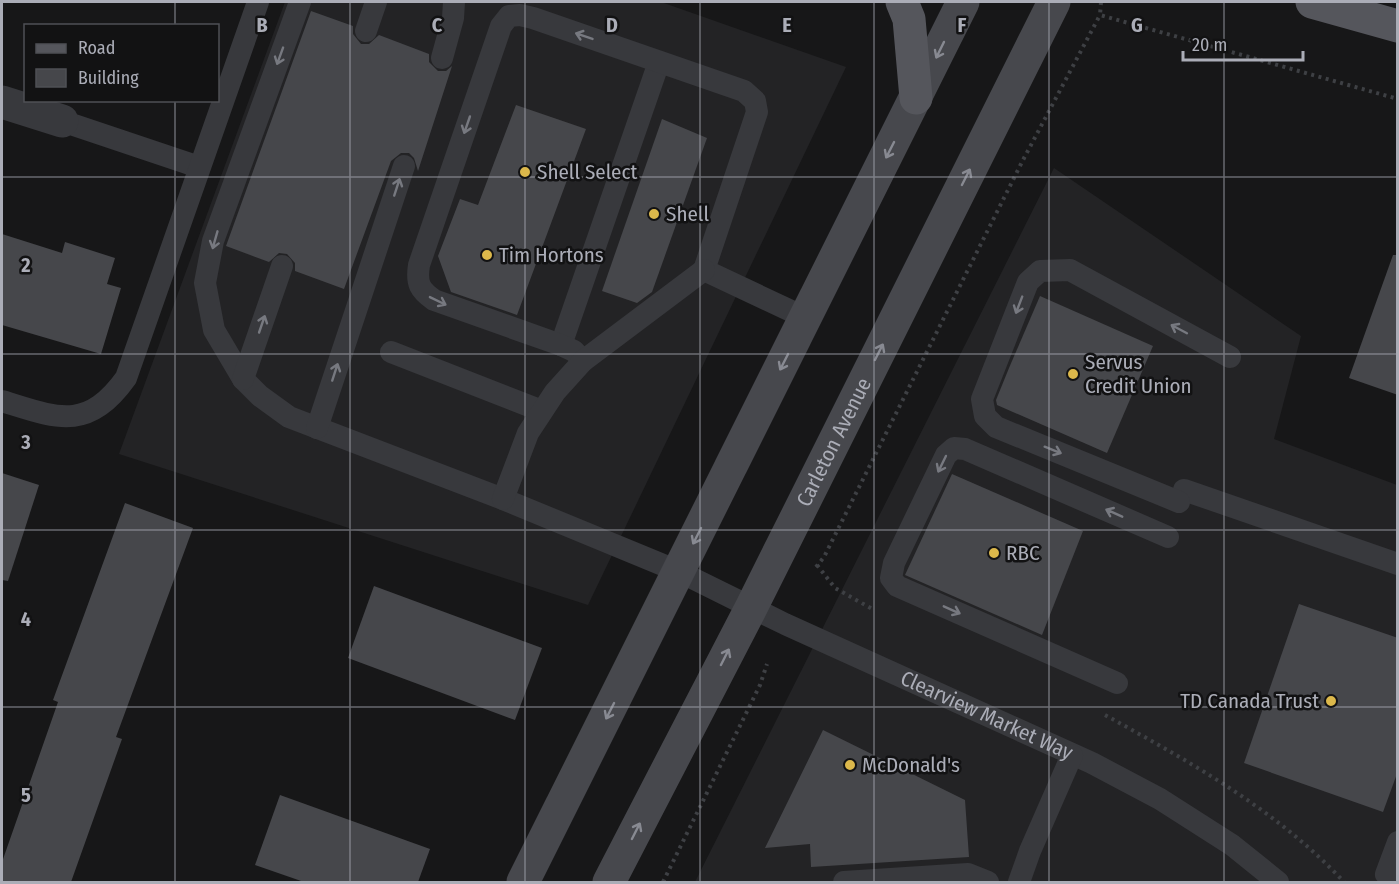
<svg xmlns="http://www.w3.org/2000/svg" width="1399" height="884" font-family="'Fira Sans Condensed',sans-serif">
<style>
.built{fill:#232325}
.building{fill:#46474b}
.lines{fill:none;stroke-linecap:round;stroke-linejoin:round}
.path{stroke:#3e4044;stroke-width:4;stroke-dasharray:3 4.5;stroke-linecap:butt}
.lane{stroke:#38393d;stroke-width:22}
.street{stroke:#38393d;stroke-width:33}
.secondary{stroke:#47484d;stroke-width:33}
.primary{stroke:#55565c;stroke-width:33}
.oneway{stroke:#777980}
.oneway2{stroke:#888a92}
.grid{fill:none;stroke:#abadb7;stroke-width:1.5;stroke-opacity:0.55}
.poi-dot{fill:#dcb84b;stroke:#121213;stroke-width:2}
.labels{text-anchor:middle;stroke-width:5;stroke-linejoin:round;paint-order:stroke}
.poi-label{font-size:21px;fill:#abadb7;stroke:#121213;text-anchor:start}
.street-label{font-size:21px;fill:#abadb7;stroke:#121213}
.grid-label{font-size:20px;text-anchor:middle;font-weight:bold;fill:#abadb7;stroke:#121213;stroke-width:5;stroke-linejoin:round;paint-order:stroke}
</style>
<rect width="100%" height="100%" fill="#171718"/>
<g class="built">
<path d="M285 2H661L846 67 588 605 119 454Z"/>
<path d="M1054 168 1301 336 1274 439 1397 485V882H695Z"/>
</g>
<g class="building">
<path d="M311 11 353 26V34L361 44H369L379 35 429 54V62L438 71H446L452 66 418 171 414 158 409 153H401L391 161 344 289 295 271V263L287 254 279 253 269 262 226 246Z"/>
<path d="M516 105 586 129 517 315 451 292 438 256 460 199 478 205Z"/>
<path d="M662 119 707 138 652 292 637 303 602 291Z"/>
<path d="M2 234 62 253 65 242 115 258 107 284 121 288 101 354 2 325Z"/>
<path d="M1393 255H1398V395L1349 378Z"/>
<path d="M1040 296 1153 346 1107 453 997 405 996 400 1009 368Z"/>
<path d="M2 473 39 485 8 581 2 580Z"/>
<path d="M952 474 1083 531 1042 635 905 575Z"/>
<path d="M125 503 193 528 116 737 122 739 71 882H2V862L58 702 53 700Z"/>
<path d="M374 586 542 648 515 720 348 658Z"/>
<path d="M1299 604 1398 638V771L1383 812 1244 763Z"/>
<path d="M823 730 965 800 969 857 811 867 810 844 765 848Z"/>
<path d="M280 795 430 849 418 882H304L255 865Z"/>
</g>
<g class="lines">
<g class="path">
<path d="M1101 2 1100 15 1398 99"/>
<path d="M817 565 835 588 874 610"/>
<path d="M816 567 824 557 1023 160 1100 15"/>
<path d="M1105 715C1190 762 1277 810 1344 882"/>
<path d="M663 882 760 685 767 664"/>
</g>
<g class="lane">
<path id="s1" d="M300 2 213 241 205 283 214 330 243 379 260 396 289 417 503 499 680 572 785 624 1092 763 1160 799 1232 845 1278 882"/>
<path d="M366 31 376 2"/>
<path d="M442 58 453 18 454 2"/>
<path d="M62 121 199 167"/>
<path d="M561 345 659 62"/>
<path d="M391 352 542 411"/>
<path d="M583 361 574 351 561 345 434 300C420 290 416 284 419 265L501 26 509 16 520 15 533 18 744 91 755 101 757 112 704 270 806 318"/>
<path d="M243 379 282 266"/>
<path d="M2 401C57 418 87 432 126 378L258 2"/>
<path d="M317 428 404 166"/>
<path d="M1184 490 1398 564"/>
<path d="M503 499 528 433 555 392 583 361 704 270"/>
<path d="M1179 502 996 427 985 416 982 399 1028 282 1040 271 1070 270 1230 357"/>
<path d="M1117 683 897 586 891 578 894 563 946 455 954 448 965 449 1168 537"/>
<path d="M844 882 968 874 988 882"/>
<path d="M1019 882 1030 851 1072 755"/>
<path d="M1395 882 1386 874 1398 842"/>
</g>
<path class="street" d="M2 102 62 121"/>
<g class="secondary">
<path d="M523 882 963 2"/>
<path id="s2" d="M609 882 751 608 1054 2"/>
</g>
<g class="primary">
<path d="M902 2 909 19 916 98"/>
<path d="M1312 2 1398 26"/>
</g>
</g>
<defs><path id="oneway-shaft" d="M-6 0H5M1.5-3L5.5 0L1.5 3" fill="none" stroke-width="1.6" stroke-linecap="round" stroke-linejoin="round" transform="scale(1.5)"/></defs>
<g class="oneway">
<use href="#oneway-shaft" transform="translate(584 36) rotate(-161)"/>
<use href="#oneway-shaft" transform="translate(280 56) rotate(110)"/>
<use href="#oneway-shaft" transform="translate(467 125) rotate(109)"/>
<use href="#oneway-shaft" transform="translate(397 187) rotate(-72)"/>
<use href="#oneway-shaft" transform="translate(215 240) rotate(106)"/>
<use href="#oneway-shaft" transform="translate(438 301) rotate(26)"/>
<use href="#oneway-shaft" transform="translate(1019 305) rotate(111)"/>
<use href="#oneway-shaft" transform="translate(262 324) rotate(-71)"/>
<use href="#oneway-shaft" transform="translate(1179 329) rotate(-152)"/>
<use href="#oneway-shaft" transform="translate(335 372) rotate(-72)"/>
<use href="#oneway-shaft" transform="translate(1053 450) rotate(22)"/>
<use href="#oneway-shaft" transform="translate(942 464) rotate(116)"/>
<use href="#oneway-shaft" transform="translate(1114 513) rotate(-156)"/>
<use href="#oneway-shaft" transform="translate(952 610) rotate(24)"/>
</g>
<g class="oneway2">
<use href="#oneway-shaft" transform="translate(940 50) rotate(116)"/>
<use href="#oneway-shaft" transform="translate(890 150) rotate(117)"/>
<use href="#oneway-shaft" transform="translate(966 177) rotate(-63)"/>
<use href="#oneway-shaft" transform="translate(879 352) rotate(-63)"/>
<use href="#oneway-shaft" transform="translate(784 362) rotate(117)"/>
<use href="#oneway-shaft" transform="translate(697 536) rotate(117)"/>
<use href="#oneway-shaft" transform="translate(725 657) rotate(-63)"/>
<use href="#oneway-shaft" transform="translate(610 711) rotate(117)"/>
<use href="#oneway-shaft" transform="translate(636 831) rotate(-63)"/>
</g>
<path class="grid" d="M175 2V26M350 2V882M525 2V882M700 2V882M874 2V882M1049 2V882M1224 2V882M175 100V882M2 177H1398M2 354H1398M2 530H1398M2 707H1398"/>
<g class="poi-dot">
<circle cx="525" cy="172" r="6"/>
<circle cx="654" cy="214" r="6"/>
<circle cx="487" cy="255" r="6"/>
<circle cx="1073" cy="374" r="6"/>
<circle cx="994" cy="553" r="6"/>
<circle cx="1331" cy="701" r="6"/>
<circle cx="850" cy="765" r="6"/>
</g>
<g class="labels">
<g class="poi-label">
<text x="537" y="179">Shell Select</text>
<text x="666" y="221">Shell</text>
<text x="499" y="262">Tim Hortons</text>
<text x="1085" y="369">Servus<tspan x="1085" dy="24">Credit Union</tspan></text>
<text x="1006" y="560">RBC</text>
<text x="1319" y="708" text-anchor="end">TD Canada Trust</text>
<text x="862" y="772">McDonald's</text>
</g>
<g class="street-label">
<text dy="7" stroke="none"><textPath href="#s2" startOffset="494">Carleton Avenue</textPath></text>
<text dy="7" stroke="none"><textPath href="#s1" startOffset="1221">Clearview Market Way</textPath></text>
</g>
</g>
<g class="grid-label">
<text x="262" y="32">B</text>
<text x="437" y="32">C</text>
<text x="612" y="32">D</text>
<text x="787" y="32">E</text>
<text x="962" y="32">F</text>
<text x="1137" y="32">G</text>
<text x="26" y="272">2</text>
<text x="26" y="449">3</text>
<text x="26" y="626">4</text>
<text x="26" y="802">5</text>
</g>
<rect width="1399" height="884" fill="none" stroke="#abadb7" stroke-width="6"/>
<rect x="24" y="24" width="195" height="78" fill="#121213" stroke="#4f5055" stroke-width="1.5"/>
<rect x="36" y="44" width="30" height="9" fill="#55565c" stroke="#4f5055" stroke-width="1.5"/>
<text x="78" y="54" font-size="18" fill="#abadb7">Road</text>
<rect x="36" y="69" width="30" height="18" fill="#46474b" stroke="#4f5055" stroke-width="1.5"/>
<text x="78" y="84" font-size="18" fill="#abadb7">Building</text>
<path d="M1183 51v9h120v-9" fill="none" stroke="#abadb7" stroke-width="3"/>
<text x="1192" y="51" font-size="18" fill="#abadb7" stroke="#121213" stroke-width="4.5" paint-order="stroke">20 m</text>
</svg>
